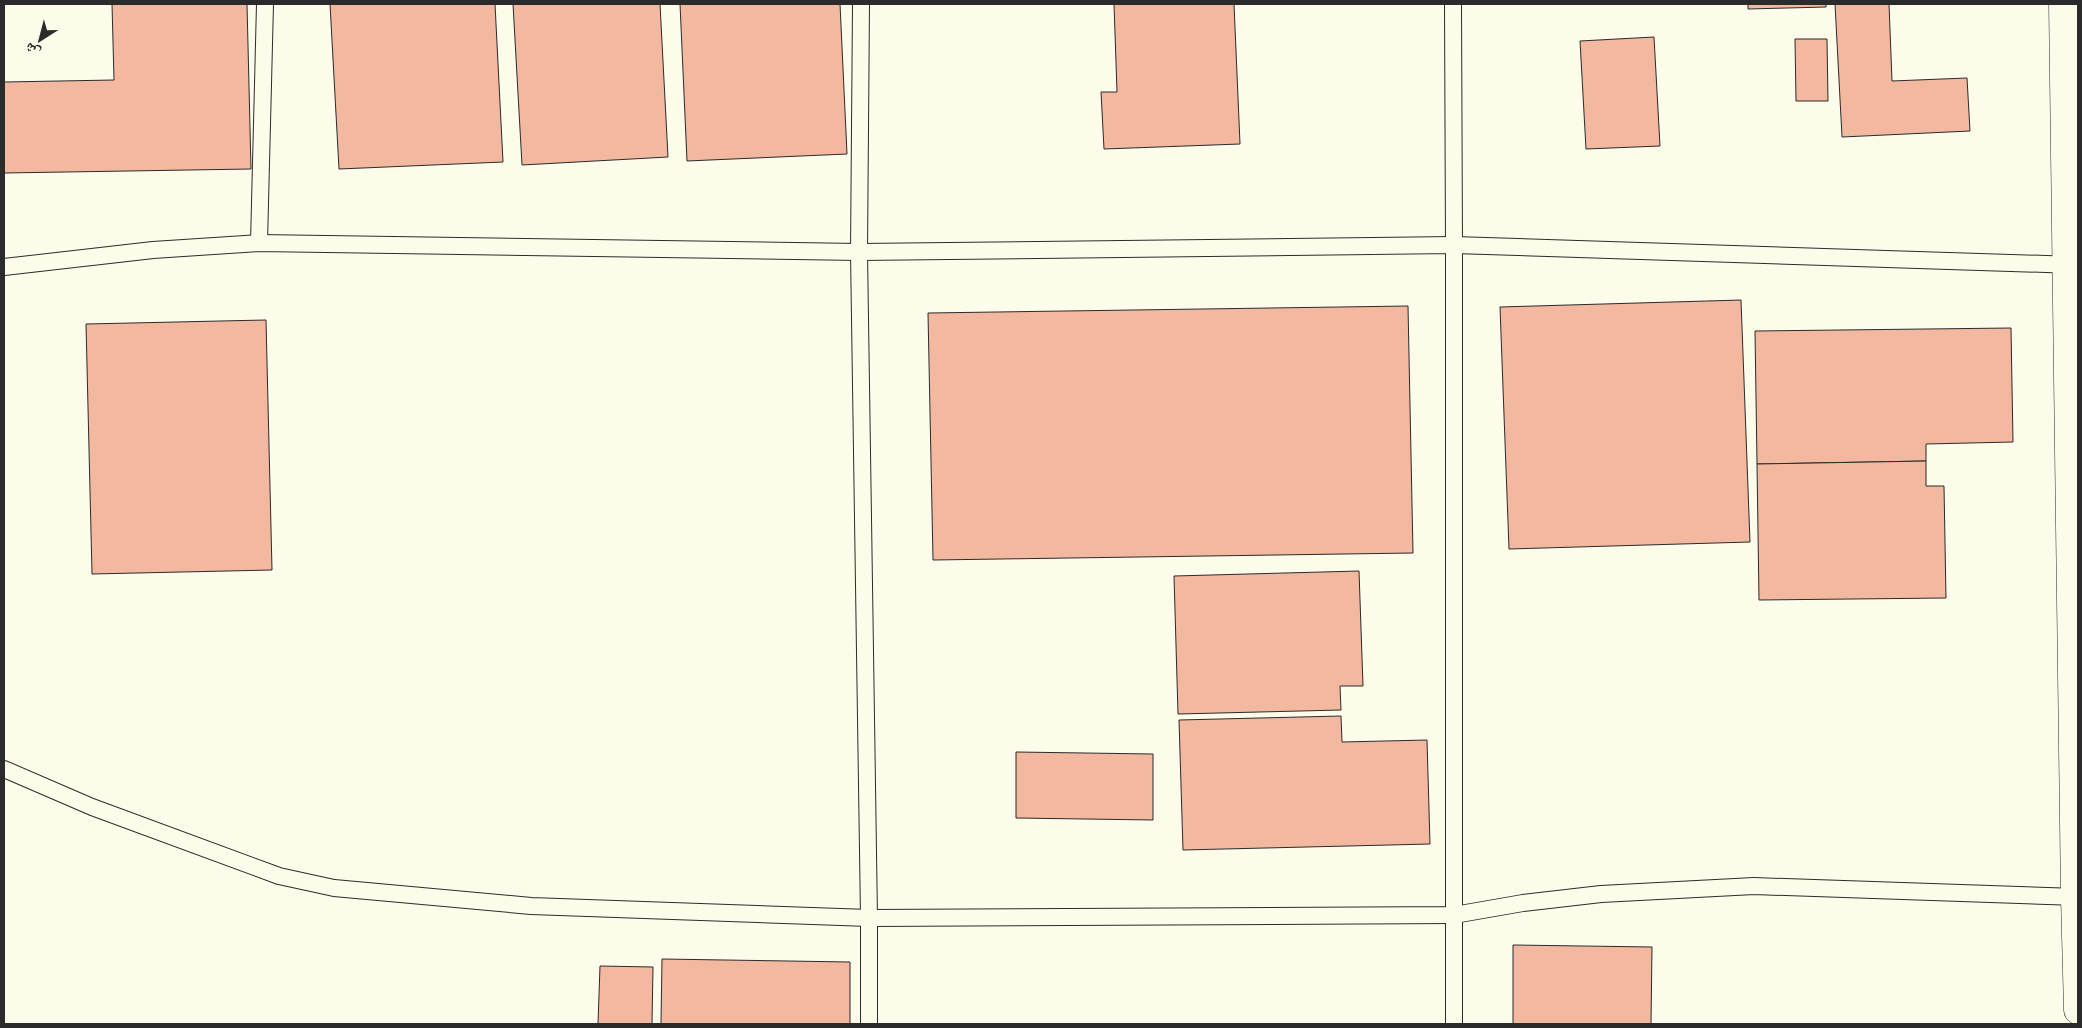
<svg xmlns="http://www.w3.org/2000/svg" width="2082" height="1028" font-family="'Archivo Narrow','Noto Naskh Arabic',sans-serif">
<style>
.building{fill:#f2b8a0;stroke:#2b2b2b}
.lines{fill:none;stroke-linecap:round;stroke-linejoin:round}
.lane-casing{stroke:#2b2b2b;stroke-width:18}
.street-casing{stroke:#2b2b2b;stroke-width:29}
.lane{stroke:#fdfbea;stroke-width:16}
.street{stroke:#fdfbea;stroke-width:28}
</style>
<rect width="100%" height="100%" fill="#fdfbea"/>
<g class="building">
<path d="M112 4H247L251 169 4 173V82L114 80Z"/>
<path d="M330 4H495L503 162 339 169Z"/>
<path d="M513 4H660L668 157 522 165Z"/>
<path d="M680 4H840L847 154 687 161Z"/>
<path d="M1114 4H1234L1240 144 1104 149 1101 92H1117Z"/>
<path d="M1748 4H1826V7L1748 9Z"/>
<path d="M1835 4H1889L1892 81 1967 78 1970 131 1842 137Z"/>
<path d="M1654 37 1660 146 1586 149 1580 41Z"/>
<path d="M1795 39H1827L1828 101H1796Z"/>
<path d="M1741 300 1750 542 1509 549 1500 307Z"/>
<path d="M1408 306 1413 553 933 560 928 313Z"/>
<path d="M266 320 272 570 92 574 86 324Z"/>
<path d="M2011 328 2013 442 1926 444V461L1757 464 1755 331Z"/>
<path d="M1926 461V486H1944L1946 598 1759 600 1757 464Z"/>
<path d="M1359 571 1363 686H1340L1341 710 1178 714 1174 576Z"/>
<path d="M1341 716 1342 742 1427 740 1430 844 1183 850 1179 720Z"/>
<path d="M1016 752 1153 754V820L1016 818Z"/>
<path d="M1513 945 1652 947 1651 1024H1513Z"/>
<path d="M662 959 850 962V1024H661Z"/>
<path d="M600 966 653 967 652 1024H598Z"/>
</g>
<g class="lines">
<g class="lane-casing">
<g id="lane">
<path d="M861 4 859 252 869 918V1024"/>
<path d="M1453 4 1454 245V1024"/>
<path d="M259 243 265 4"/>
<path d="M4 267 153 250 259 243 859 252 1454 245 2075 265"/>
<path d="M4 769 92 807 279 876 334 888 531 906 869 918 1454 915 1523 903 1601 894 1754 886 2078 897"/>
</g>
</g>
<g class="street-casing">
<path id="street" d="M2063 4 2075 897 2078 1010"/>
</g>
<use href="#lane" class="lane"/>
<use href="#street" class="street"/>
</g>
<rect width="2082" height="1028" fill="none" stroke="#2b2b2b" stroke-width="10"/>
<g transform="translate(40 40) rotate(216)" stroke="#fdfbea" stroke-width="4" paint-order="stroke">
<path d="M0-4L9 19L0 12L-9 19Z" fill="#2b2b2b"/>
<text y="-8" font-size="14" font-weight="bold" text-anchor="middle" fill="#2b2b2b">ش</text>
</g>
</svg>
